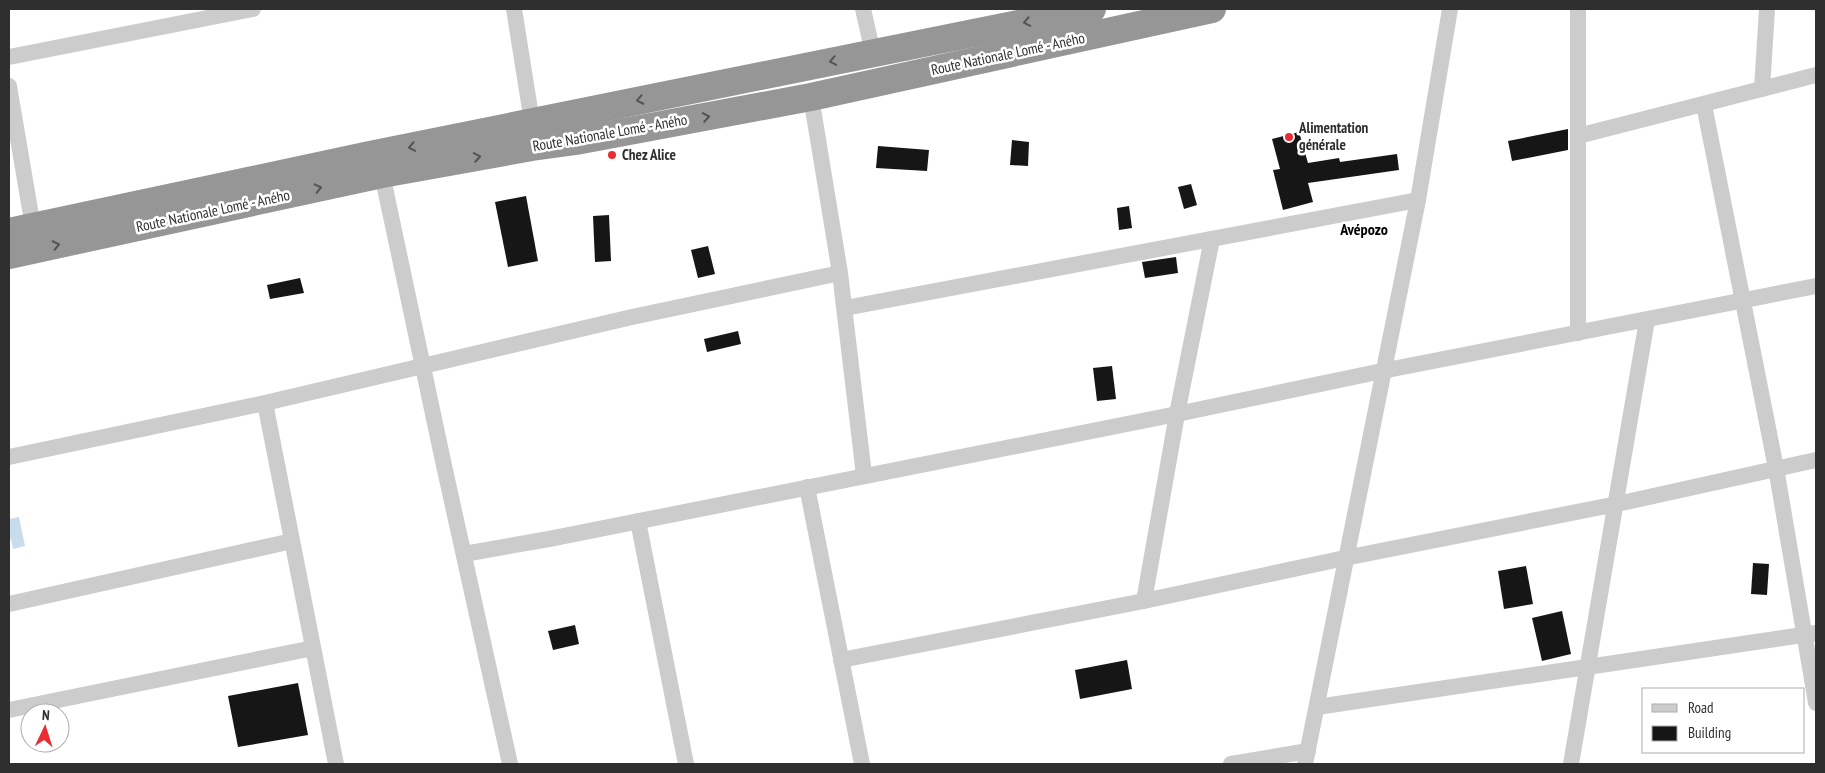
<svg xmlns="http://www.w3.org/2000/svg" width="1825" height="773" font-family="'PT Sans Narrow',sans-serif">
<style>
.water{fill:#c8dced}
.building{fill:#161616}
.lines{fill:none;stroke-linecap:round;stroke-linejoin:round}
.street{stroke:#ccc;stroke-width:16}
.highway{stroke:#969696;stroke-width:28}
.oneway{stroke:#535353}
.poi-dot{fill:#e92d32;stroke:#fff;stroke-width:2}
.labels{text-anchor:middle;stroke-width:5;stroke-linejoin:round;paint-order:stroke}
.street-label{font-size:15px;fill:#2f2f2f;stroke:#fff}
.poi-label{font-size:15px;font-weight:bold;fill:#2f2f2f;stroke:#fff;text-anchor:start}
.neighbourhood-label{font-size:16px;font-weight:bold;fill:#000;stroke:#fff}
</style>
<rect width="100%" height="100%" fill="#fff"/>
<path class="water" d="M19 517 25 546 13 549 11 539H9V519Z"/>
<g class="building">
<path d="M1568 129V150L1512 161 1508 141Z"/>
<path d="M1299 132 1308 163 1339 158 1340 162 1397 154 1399 170 1308 183 1313 202 1283 210 1273 170 1280 169 1272 139Z"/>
<path d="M1012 140 1029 142 1028 166 1010 165Z"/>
<path d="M878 146 929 150 927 171 876 168Z"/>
<path d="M1191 184 1197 205 1184 209 1178 187Z"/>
<path d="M526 196 538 261 508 267 495 202Z"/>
<path d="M1129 206 1132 228 1119 230 1117 208Z"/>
<path d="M609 215 611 261 595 262 593 216Z"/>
<path d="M708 246 715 274 698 278 691 250Z"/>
<path d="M1176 257 1178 273 1145 278 1142 262Z"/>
<path d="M300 278 304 293 270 299 267 285Z"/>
<path d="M738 331 741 344 707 352 704 339Z"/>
<path d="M1112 366 1116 399 1097 401 1093 368Z"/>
<path d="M1753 563 1769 564 1767 595 1751 594Z"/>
<path d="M1526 566 1533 604 1504 609 1498 571Z"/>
<path d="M1562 611 1571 654 1542 661 1532 618Z"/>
<path d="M575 625 579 644 553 650 548 631Z"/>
<path d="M1127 660 1132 689 1080 699 1075 670Z"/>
<path d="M298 683 308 735 238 747 228 696Z"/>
</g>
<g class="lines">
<g class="street">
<path d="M514 9 532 122"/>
<path d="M863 9 873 53"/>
<path d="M1578 9V333"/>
<path d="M9 57 253 9"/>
<path d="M9 86 33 227"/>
<path d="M1762 89 1767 9"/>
<path d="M811 97 840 273 864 475"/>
<path d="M1704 105 1776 468 1816 703"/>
<path d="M1578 136 1816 75"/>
<path d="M382 174 443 461 510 764"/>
<path d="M845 308 1418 200"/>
<path d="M265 403 336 764"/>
<path d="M9 457 265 403 632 317 840 273"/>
<path d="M807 487 862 764"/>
<path d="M638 521 686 764"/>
<path d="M464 554 549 539 1177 414 1382 371 1816 286"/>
<path d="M1144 601 1177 414 1212 239"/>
<path d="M9 604 292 541"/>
<path d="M841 660 1144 601 1345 558 1617 504 1816 460"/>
<path d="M1317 707 1816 633"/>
<path d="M9 710 313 648"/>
<path d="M1231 764 1308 751"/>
<path d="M1305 764 1418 200 1450 9"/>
<path d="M1571 764 1647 320"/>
</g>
<g class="highway">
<path d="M9 232 370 155 1092 9"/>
<path d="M9 255 382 174 532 147 576 141 811 97 1212 9"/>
</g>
</g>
<defs><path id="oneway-chevron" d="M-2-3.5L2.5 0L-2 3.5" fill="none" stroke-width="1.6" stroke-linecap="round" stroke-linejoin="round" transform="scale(1.25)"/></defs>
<g class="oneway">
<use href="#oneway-chevron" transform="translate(1027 22) rotate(169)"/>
<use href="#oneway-chevron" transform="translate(833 61) rotate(169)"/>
<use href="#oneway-chevron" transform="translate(640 100) rotate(168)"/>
<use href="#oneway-chevron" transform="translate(706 117) rotate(-10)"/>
<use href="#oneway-chevron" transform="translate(412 147) rotate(169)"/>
<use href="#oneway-chevron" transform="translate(477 157) rotate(-10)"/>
<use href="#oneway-chevron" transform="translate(318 188) rotate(-13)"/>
<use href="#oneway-chevron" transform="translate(56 245) rotate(-12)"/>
</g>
<g class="poi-dot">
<circle cx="1289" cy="137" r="5"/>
<circle cx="612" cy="155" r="5"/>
</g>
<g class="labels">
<g class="street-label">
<text transform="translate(1008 54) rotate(-12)" y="5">Route Nationale Lomé - Aného</text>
<text transform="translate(610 133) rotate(-10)" y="5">Route Nationale Lomé - Aného</text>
<text transform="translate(213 211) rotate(-12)" y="5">Route Nationale Lomé - Aného</text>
</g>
<g class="poi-label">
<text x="1299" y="133">Alimentation<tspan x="1299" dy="17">générale</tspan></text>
<text x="622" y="160">Chez Alice</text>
</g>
<g class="neighbourhood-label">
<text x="1364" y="235">Avépozo</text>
</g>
</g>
<rect width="1825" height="773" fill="none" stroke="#2f2f2f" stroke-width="20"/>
<rect x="1642" y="688" width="162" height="65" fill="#ffffff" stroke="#acacac"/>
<rect x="1652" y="704" width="25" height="8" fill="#cccccc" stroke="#acacac"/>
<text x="1688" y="713" font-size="15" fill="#2f2f2f">Road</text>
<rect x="1652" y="726" width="25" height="15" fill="#161616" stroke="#acacac"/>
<text x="1688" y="738" font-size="15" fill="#2f2f2f">Building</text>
<g transform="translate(45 728) rotate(4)"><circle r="24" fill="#ffffff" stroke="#acacac"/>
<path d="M0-4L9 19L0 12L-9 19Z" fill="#e92d32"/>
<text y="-8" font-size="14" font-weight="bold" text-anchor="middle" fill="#2f2f2f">N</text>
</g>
</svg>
